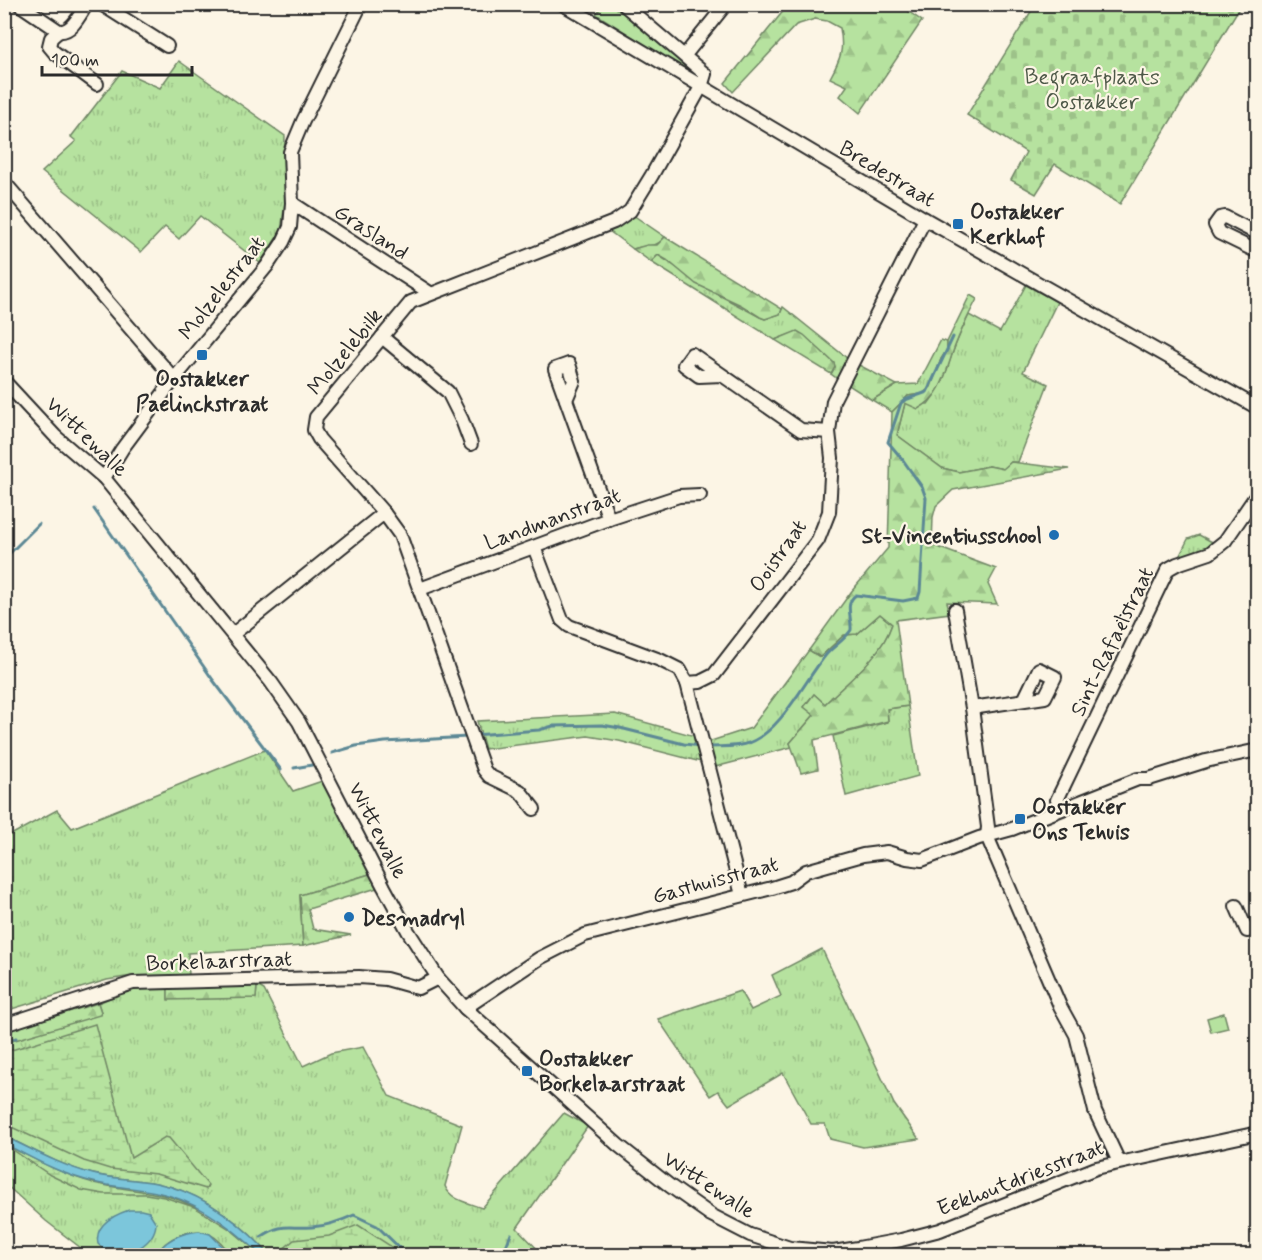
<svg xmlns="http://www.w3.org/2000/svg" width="1262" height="1260" font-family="Mynerve,sans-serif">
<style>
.grass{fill:url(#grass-tufts);stroke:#708665;stroke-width:1.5}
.forest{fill:url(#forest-firs);stroke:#708665;stroke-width:1.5}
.wetland{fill:url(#wetland-marsh);stroke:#708665;stroke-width:1.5}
.cemetery{fill:url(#cemetery-stones);stroke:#708665;stroke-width:1.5}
.water{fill:#7bc6db;stroke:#5b8895;stroke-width:1.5}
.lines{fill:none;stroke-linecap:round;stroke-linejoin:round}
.stream{stroke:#5b8895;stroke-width:3}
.minor-casing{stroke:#2b2b2b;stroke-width:16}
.minor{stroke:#fcf5e5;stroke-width:12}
.poi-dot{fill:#1f6fb2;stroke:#fcf5e5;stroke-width:2}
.labels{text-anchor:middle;stroke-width:4.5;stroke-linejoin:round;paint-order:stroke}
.park-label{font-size:22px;fill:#4e5948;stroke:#fcf5e5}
.street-label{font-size:22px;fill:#2b2b2b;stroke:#fcf5e5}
.poi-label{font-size:22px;font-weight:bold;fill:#2b2b2b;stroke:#fcf5e5;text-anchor:start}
</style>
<defs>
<pattern id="grass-tufts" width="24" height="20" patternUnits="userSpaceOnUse" patternTransform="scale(1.5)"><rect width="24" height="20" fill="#b6e29f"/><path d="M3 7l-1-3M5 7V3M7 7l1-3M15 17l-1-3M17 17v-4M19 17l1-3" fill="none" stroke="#9dc289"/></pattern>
<pattern id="forest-firs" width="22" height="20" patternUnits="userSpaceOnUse" patternTransform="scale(1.5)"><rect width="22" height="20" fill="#b6e29f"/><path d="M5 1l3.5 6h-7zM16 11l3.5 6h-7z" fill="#9dc289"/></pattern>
<pattern id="wetland-marsh" width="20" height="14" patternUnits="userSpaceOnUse" patternTransform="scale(1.5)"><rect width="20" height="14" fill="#b6e29f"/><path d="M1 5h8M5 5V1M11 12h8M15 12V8" fill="none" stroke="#9dc289"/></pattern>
<pattern id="cemetery-stones" width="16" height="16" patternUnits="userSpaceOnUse" patternTransform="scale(1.5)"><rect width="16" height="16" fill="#b6e29f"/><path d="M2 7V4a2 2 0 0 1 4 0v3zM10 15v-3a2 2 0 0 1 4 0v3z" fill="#9dc289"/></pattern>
</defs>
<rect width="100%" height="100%" fill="#fcf5e5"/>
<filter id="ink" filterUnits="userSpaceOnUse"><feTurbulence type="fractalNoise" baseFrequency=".0167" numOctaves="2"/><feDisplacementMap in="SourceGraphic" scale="12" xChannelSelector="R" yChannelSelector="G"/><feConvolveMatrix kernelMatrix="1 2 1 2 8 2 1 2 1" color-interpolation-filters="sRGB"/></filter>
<g filter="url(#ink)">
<g class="grass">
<path d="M603 5H615L693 68 692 72 690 73 596 14Z"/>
<path d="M179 61 285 136 284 165 286 195 281 231 260 263 200 216 179 239 165 227 141 252 42 172 76 141 71 137 122 71 160 88Z"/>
<path d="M633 215 665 237C656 249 647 244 633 249L609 231Z"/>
<path d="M658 255 717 294 760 317 765 319 780 314 783 307 848 359 839 380 831 374 835 367 796 332 775 340 651 262Z"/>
<path d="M1026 285 1057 302 1023 372 1048 384 1018 462H1011L1004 469 989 466 959 472 942 468 897 435 905 403 928 404C945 383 946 370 955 346 959 336 964 325 969 315L1000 332Z"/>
<path d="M941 340 947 342V350L941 359 931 387 922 394 908 396 892 412 872 400 897 385 918 384Z"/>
<path d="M1199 535 1216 544 1178 559 1188 539Z"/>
<path d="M880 614 892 624C881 658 849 680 825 704L814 694 804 706 814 715 790 743 792 747 715 767 708 742 751 728 809 650 820 657 844 635 857 634Z"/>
<path d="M908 706 918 776 846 796 833 736 888 722 887 709Z"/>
<path d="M615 714 695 736 701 762 619 741 588 736 485 749 477 721Z"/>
<path d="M265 750 293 791 325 780 370 874 300 895 303 946 188 953 189 976H132L107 980 5 1011V838L57 810 72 828Z"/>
<path d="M822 949 894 1104 919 1139 863 1147 830 1139 825 1124H811L783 1073 729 1105 718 1091 710 1096 658 1019 740 991 751 1010 781 996 772 975Z"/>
<path d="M257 986 264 990 303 1066 331 1053 363 1047 389 1096 462 1125 445 1186C450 1200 469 1203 482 1208L564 1113 588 1126 517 1228 543 1255H270C240 1222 201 1192 156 1183 135 1179 114 1179 93 1174 62 1166 33 1150 5 1136L4 1043 101 1012 98 1003 136 987H168V999L256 998Z"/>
<path d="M1224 1013 1228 1028 1211 1032 1207 1018Z"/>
<path d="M5 1144 51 1166 157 1192 185 1201 230 1229 261 1255H231C226 1248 219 1239 211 1235 192 1225 165 1238 156 1255H90L46 1221 5 1184Z"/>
</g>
<g class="forest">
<path d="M789 4 899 5 922 21 860 113 840 96 847 86 830 78C841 58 844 50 840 28L827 21 815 19 796 25 733 92 725 83Z"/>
<path d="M665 237 782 309 780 314 765 319 760 317 741 305 696 284 667 260 658 255 651 262 633 249 647 245H657Z"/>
<path d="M970 295 977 299C969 314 961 330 955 346 946 370 943 396 918 409L905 403 897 435 942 468 959 472 989 466 1003 469 1011 462 1069 469 953 490 936 506 933 517 932 545 996 569 988 584 997 604 947 602 950 613 896 620 908 706 887 709 888 721 814 740 818 769 801 773 790 743 814 715 804 707 814 694 825 704C849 680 881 657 892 624L880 614 857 634 844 635 820 657 809 650 851 592 888 548 892 412 908 396 922 394 931 387 941 359 947 350V342Z"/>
<path d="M797 331 804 335 834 363 835 367 831 374 775 340Z"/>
<path d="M857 364 897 385 872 400 847 384Z"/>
<path d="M370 874 377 888 308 909 313 929 351 935 303 946 300 895Z"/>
<path d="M257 986 256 998 168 1000V987Z"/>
<path d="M98 1003 101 1012 100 1015 5 1043V1031Z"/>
</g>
<g class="wetland">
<path d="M95 1024 131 1158 165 1137 169 1138 208 1185 206 1189 156 1174 110 1169 84 1161 5 1124V1052Z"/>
<path d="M4 1144C33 1158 63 1175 94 1183 131 1192 163 1189 197 1208L164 1197 146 1194H104L81 1190 50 1175Z"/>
<path d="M358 1225 392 1247 399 1255 284 1256 281 1251 294 1240 329 1236Z"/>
</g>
<path class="cemetery" d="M1035 5H1241L1120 204 1055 164 1036 194 1011 180 1026 152 967 115Z"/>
<g class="water">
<path d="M4 1136C33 1150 62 1166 93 1174 113 1179 135 1179 156 1183 201 1192 240 1222 270 1255H261C233 1228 196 1200 156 1192 135 1187 114 1188 93 1182 62 1175 32 1158 5 1144Z"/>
<path d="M129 1210H141L149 1212 156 1223C155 1244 127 1259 108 1254L98 1244C94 1225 114 1215 129 1210Z"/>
<path d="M199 1231 210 1234 231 1255H156C165 1239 181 1233 199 1231Z"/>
</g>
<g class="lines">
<g class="stream">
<path d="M94 509 213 680 281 770"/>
<path d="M4 559 39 524"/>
<path d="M474 735 539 730 553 726 602 725 620 728 684 744 701 746"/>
<path d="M707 747C721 746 736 748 749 743 781 731 804 682 825 656 833 646 844 641 851 630 852 617 844 603 856 595L903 601 918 598 920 592 926 498 922 487 903 460 888 442 901 403 905 400 927 392 953 337"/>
<path d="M332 753 356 746 385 742 467 737"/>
<path d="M294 768 312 765"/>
<path d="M4 1042 16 1038"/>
<path d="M261 1237C283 1222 288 1229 312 1227 327 1226 341 1221 354 1215L377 1226 408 1256"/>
<path d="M502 1256 511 1234"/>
</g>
<g class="minor-casing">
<g id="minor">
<path d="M19 4 59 31C72 33 80 14 87 4"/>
<path d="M101 4 167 46"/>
<path d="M563 4 925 219 1258 408"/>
<path d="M59 31 51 38 49 46 54 52 97 84"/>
<path d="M685 55 726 4"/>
<path d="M4 182 174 379"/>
<path d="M292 203 430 293"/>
<path d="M1258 234 1225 217 1220 218 1215 225 1219 233 1258 252"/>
<path d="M382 337 448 392 462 420 471 444"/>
<path d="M722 375 699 376 684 365 692 354 801 430 829 432"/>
<path d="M4 381 55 436 104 478 271 682 299 722 384 887 408 931 438 978 465 1008 618 1145 670 1186 711 1215 750 1235 790 1248 833 1252 858 1248 901 1240 940 1230 1096 1168 1258 1133"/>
<path d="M566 400 574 381 569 364 555 369 609 519"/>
<path d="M104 478 122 449 174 379 267 266 283 242 290 227 292 203 290 152 303 121 361 4"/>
<path d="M534 547 562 620 569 626 660 660 680 670 687 683 742 895"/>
<path d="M420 589 609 519 679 496 700 495"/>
<path d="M955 610 972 708 988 827 987 836 1060 1006 1076 1035 1095 1111 1119 1162"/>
<path d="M233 634 384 513"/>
<path d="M687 683 700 682 714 675 818 540 829 512 832 458 829 432 833 401 925 219"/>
<path d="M972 708 1045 697 1055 677 1039 669 1024 700"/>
<path d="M534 809 520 791 489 776 484 770 400 535 384 513 319 439 314 430 316 417 411 302 614 222 630 211 652 175 701 87 705 74 623 4"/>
<path d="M1061 809 1057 800 1168 569 1177 564 1210 553 1225 541 1258 493"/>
<path d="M1236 906 1247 931 1258 927"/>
<path d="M465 1008 540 958 585 935 772 888 791 882 806 871 863 855 887 852 907 858 922 860 979 838 1012 829 1138 779H1149L1206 761 1258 750"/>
<path d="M4 1025 133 983 359 977 386 979 418 988 438 978"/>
</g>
</g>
<use href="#minor" class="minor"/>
</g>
</g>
<g class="poi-dot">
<rect x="952" y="218" width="12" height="12" rx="3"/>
<rect x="196" y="349" width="12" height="12" rx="3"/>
<circle cx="1054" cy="535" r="6"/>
<rect x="1014" y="813" width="12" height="12" rx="3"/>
<circle cx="349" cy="917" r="6"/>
<rect x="521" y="1065" width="12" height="12" rx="3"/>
</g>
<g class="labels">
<g class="park-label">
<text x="1092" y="84">Begraafplaats<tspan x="1092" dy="25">Oostakker</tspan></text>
</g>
<g class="street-label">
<text transform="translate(888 173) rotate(31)" y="8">Bredestraat</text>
<text transform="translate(372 231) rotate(33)" y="8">Grasland</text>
<text transform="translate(221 287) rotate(-52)" y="8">Molzelestraat</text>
<text transform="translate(344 351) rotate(-51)" y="8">Molzelebilk</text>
<text transform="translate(88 436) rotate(44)" y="8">Wittewalle</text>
<text transform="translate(552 518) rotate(-20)" y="8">Landmanstraat</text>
<text transform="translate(777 555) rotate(-55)" y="8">Ooistraat</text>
<text transform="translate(1111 641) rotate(-64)" y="8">Sint-Rafaëlstraat</text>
<text transform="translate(379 830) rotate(63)" y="8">Wittewalle</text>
<text transform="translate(715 879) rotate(-15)" y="8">Gasthuisstraat</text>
<text transform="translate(219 960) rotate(-2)" y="8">Borkelaarstraat</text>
<text transform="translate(1020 1177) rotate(-21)" y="8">Eekhoutdriesstraat</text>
<text transform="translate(710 1184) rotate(33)" y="8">Wittewalle</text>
</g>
<g class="poi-label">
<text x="970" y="219">Oostakker<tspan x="970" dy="25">Kerkhof</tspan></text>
<text x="202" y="386" text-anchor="middle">Oostakker<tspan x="202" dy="25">Paelinckstraat</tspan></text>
<text x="1042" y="543" text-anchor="end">St-Vincentiusschool</text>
<text x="1032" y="814">Oostakker<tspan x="1032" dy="25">Ons Tehuis</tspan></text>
<text x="361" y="925">Desmadryl</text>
<text x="539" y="1066">Oostakker<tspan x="539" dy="25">Borkelaarstraat</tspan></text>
</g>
</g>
<rect width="1262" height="1260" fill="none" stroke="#fcf5e5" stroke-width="24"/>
<rect x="12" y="12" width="1238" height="1236" fill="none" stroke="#2b2b2b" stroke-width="2" filter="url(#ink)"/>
<path d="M42 66v9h150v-9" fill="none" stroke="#2b2b2b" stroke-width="3"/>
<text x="51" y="66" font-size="18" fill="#2b2b2b" stroke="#fcf5e5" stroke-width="4.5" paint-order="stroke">100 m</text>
</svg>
